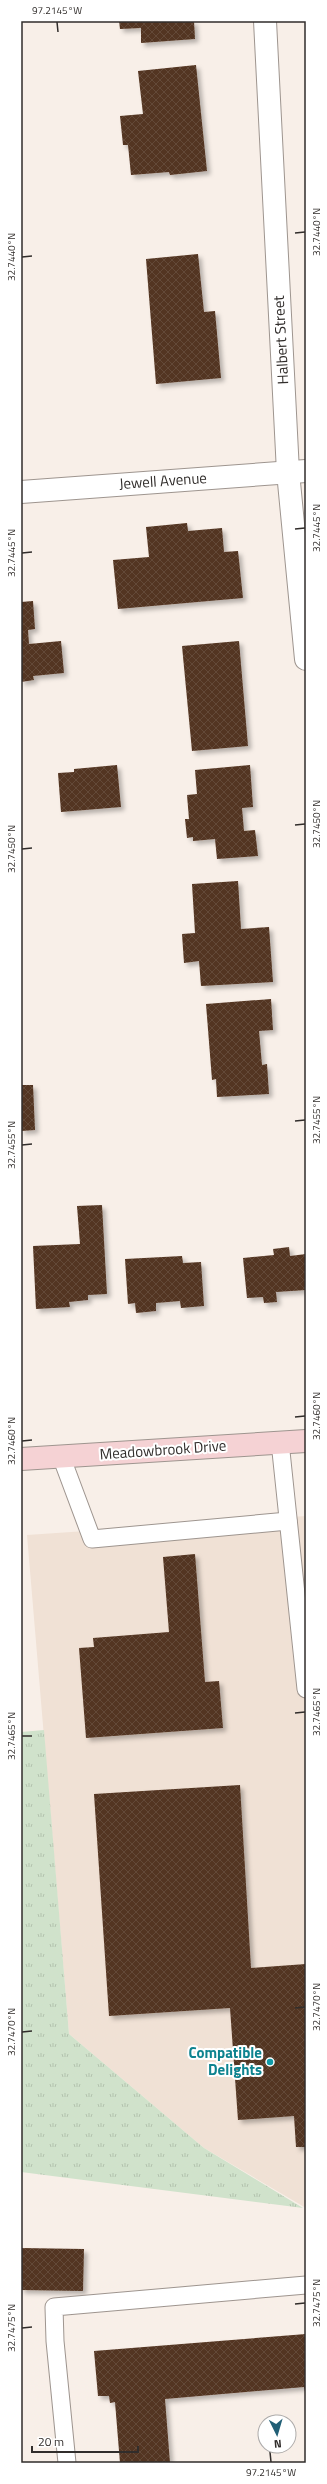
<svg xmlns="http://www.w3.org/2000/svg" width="327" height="2484" font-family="'Titillium Web',sans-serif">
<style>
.built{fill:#f0e1d5}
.grass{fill:url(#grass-tufts)}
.building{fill:url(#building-cross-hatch);filter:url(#shadow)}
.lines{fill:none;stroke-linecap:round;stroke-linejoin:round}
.service-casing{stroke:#9e958f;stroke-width:19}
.minor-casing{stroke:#9e958f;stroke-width:24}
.secondary-casing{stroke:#9e958f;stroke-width:24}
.service{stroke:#fff;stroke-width:17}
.minor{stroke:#fff;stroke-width:22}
.secondary{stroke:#f5d2d4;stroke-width:22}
.ticks{fill:none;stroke:#312d2b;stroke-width:1.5}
.culture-dot{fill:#0f9aa8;stroke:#fff;stroke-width:1.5}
.labels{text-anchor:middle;stroke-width:4;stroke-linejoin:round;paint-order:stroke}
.street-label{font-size:15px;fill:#312d2b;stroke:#fff}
.culture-label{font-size:15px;font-weight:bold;fill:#0d838f;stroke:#fff;text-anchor:end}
.neatline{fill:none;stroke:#312d2b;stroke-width:1.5}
.ticks-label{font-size:10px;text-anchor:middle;fill:#312d2b}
</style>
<defs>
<pattern id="grass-tufts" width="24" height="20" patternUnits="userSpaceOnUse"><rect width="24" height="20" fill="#d0e2cb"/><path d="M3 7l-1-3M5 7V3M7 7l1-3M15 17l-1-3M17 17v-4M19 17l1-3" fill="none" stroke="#b3c2ae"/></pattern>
<pattern id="building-cross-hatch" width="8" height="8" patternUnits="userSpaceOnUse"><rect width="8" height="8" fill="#533420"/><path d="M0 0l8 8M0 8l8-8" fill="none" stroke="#644938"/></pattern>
<filter id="shadow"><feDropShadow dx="3.5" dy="3.5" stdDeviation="2" flood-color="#0004"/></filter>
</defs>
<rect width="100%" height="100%" fill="#f8efe8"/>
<path class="built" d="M306 1516V2208L204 2148 69 2034 27 1535Z"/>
<path class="grass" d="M44 1730 69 2034 204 2148 303 2208 21 2172V1732Z"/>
<g class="building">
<path d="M119 21H194L195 39 141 43V28L120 29Z"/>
<path d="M196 65 207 171 170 175 169 172 131 175 128 145H123L120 116 143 114 138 71Z"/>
<path d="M198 254 204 312 215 311 221 378 156 384 146 259Z"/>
<path d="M187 523 188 531 222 528 224 552 238 551 243 598 118 609 113 560 149 557 146 527Z"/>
<path d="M33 601 35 629 28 630 29 644 61 641 64 673 33 676 34 680 21 682V602Z"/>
<path d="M239 641 248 746 192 751 182 646Z"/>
<path d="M117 765 121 807 61 812 58 773 74 772V769Z"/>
<path d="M250 765 253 807 242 808 244 831 255 830 258 856 217 859 215 839 193 841V837L187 838 185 819H189L187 795 197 794 195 770Z"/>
<path d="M238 881 241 929 269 927 273 982 201 986 199 961 184 963 182 934 195 933 192 884Z"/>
<path d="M271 999 273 1030 259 1031 262 1065 267 1064 269 1094 217 1097 216 1079 212 1080 206 1004Z"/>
<path d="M21 1085H33L35 1130 21 1131Z"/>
<path d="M102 1205 107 1294 88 1295V1300L69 1302 70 1307 36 1309 33 1246 80 1244 77 1206Z"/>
<path d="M289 1247 290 1256 306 1254V1290L276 1292 277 1302 264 1303 263 1297 247 1298 243 1258 274 1255 273 1249Z"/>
<path d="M182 1256 183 1263 201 1262 204 1306 181 1308 180 1301 156 1303V1311L136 1313 135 1303 128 1304 125 1259Z"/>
<path d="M195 1554 205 1682 219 1681 223 1728 86 1738 79 1648 94 1647 93 1638 169 1632 163 1557Z"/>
<path d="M240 1785 251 1968 306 1964V2147H296L294 2116 238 2120 230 2008 109 2016 94 1794Z"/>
<path d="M21 2248 84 2249 83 2291 21 2290Z"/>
<path d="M306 2334V2396L304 2387 165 2399 170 2463H120L115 2402 110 2403 109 2396H98L94 2351Z"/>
</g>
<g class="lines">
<g class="service-casing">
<g id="service">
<path d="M280 1442 306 1689"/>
<path d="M61 1456 92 1539 288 1521"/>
<path d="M67 2463 55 2341 54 2307 306 2285"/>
</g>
</g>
<g class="minor-casing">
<g id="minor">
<path d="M265 21 288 472 306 659"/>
<path d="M21 492 306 471"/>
</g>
</g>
<g class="secondary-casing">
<path id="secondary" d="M21 1459 306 1441"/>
</g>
<use href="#service" class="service"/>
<use href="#minor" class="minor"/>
<use href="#secondary" class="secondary"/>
</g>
<path class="ticks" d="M57 22 58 32M295 233 305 232M22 257 32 256M295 529 305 528M22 553 32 552M295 825 305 824M22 849 32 848M295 1121 305 1120M22 1145 32 1144M295 1417 305 1416M22 1441 32 1440M295 1713 305 1712M22 1736H32M295 2008 305 2007M22 2032 32 2031M295 2304 305 2303M22 2328 32 2327M270 2452 271 2462"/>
<circle class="culture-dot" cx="270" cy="2062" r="4"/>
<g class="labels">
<g class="street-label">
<text transform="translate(281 340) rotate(-93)" y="5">Halbert Street</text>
<text transform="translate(163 481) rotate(-4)" y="5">Jewell Avenue</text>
<text transform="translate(163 1450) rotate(-4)" y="5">Meadowbrook Drive</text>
</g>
<g class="culture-label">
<text x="262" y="2058">Compatible<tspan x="262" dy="17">Delights</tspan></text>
</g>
</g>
<rect width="327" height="2484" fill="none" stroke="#ffffff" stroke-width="44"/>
<g transform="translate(277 2434) rotate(175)"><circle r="19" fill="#ffffff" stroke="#adabaa"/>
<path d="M0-3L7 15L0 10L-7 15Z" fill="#215f76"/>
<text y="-6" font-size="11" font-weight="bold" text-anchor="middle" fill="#312d2b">N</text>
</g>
<path d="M32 2446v6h106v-6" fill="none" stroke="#312d2b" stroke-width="2"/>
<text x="38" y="2446" font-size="12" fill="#312d2b" stroke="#ffffff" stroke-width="3" paint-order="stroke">20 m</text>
<rect x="22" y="22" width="283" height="2440" class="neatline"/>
<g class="ticks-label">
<text x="57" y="14">97.2145°W</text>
<text transform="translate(316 232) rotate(-90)" y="4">32.7440°N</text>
<text transform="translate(11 257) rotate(-90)" y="4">32.7440°N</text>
<text transform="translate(316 528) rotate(-90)" y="4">32.7445°N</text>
<text transform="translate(11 553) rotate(-90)" y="4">32.7445°N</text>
<text transform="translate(316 824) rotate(-90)" y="4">32.7450°N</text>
<text transform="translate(11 849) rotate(-90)" y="4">32.7450°N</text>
<text transform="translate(316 1120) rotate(-90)" y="4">32.7455°N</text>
<text transform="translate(11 1145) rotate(-90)" y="4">32.7455°N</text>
<text transform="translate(316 1416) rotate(-90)" y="4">32.7460°N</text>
<text transform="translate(11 1441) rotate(-90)" y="4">32.7460°N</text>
<text transform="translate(316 1712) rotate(-90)" y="4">32.7465°N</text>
<text transform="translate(11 1736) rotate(-90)" y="4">32.7465°N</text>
<text transform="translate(316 2007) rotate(-90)" y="4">32.7470°N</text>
<text transform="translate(11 2032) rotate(-90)" y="4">32.7470°N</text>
<text transform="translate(316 2303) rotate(-90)" y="4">32.7475°N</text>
<text transform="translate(11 2328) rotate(-90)" y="4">32.7475°N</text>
<text x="271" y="2476">97.2145°W</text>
</g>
</svg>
